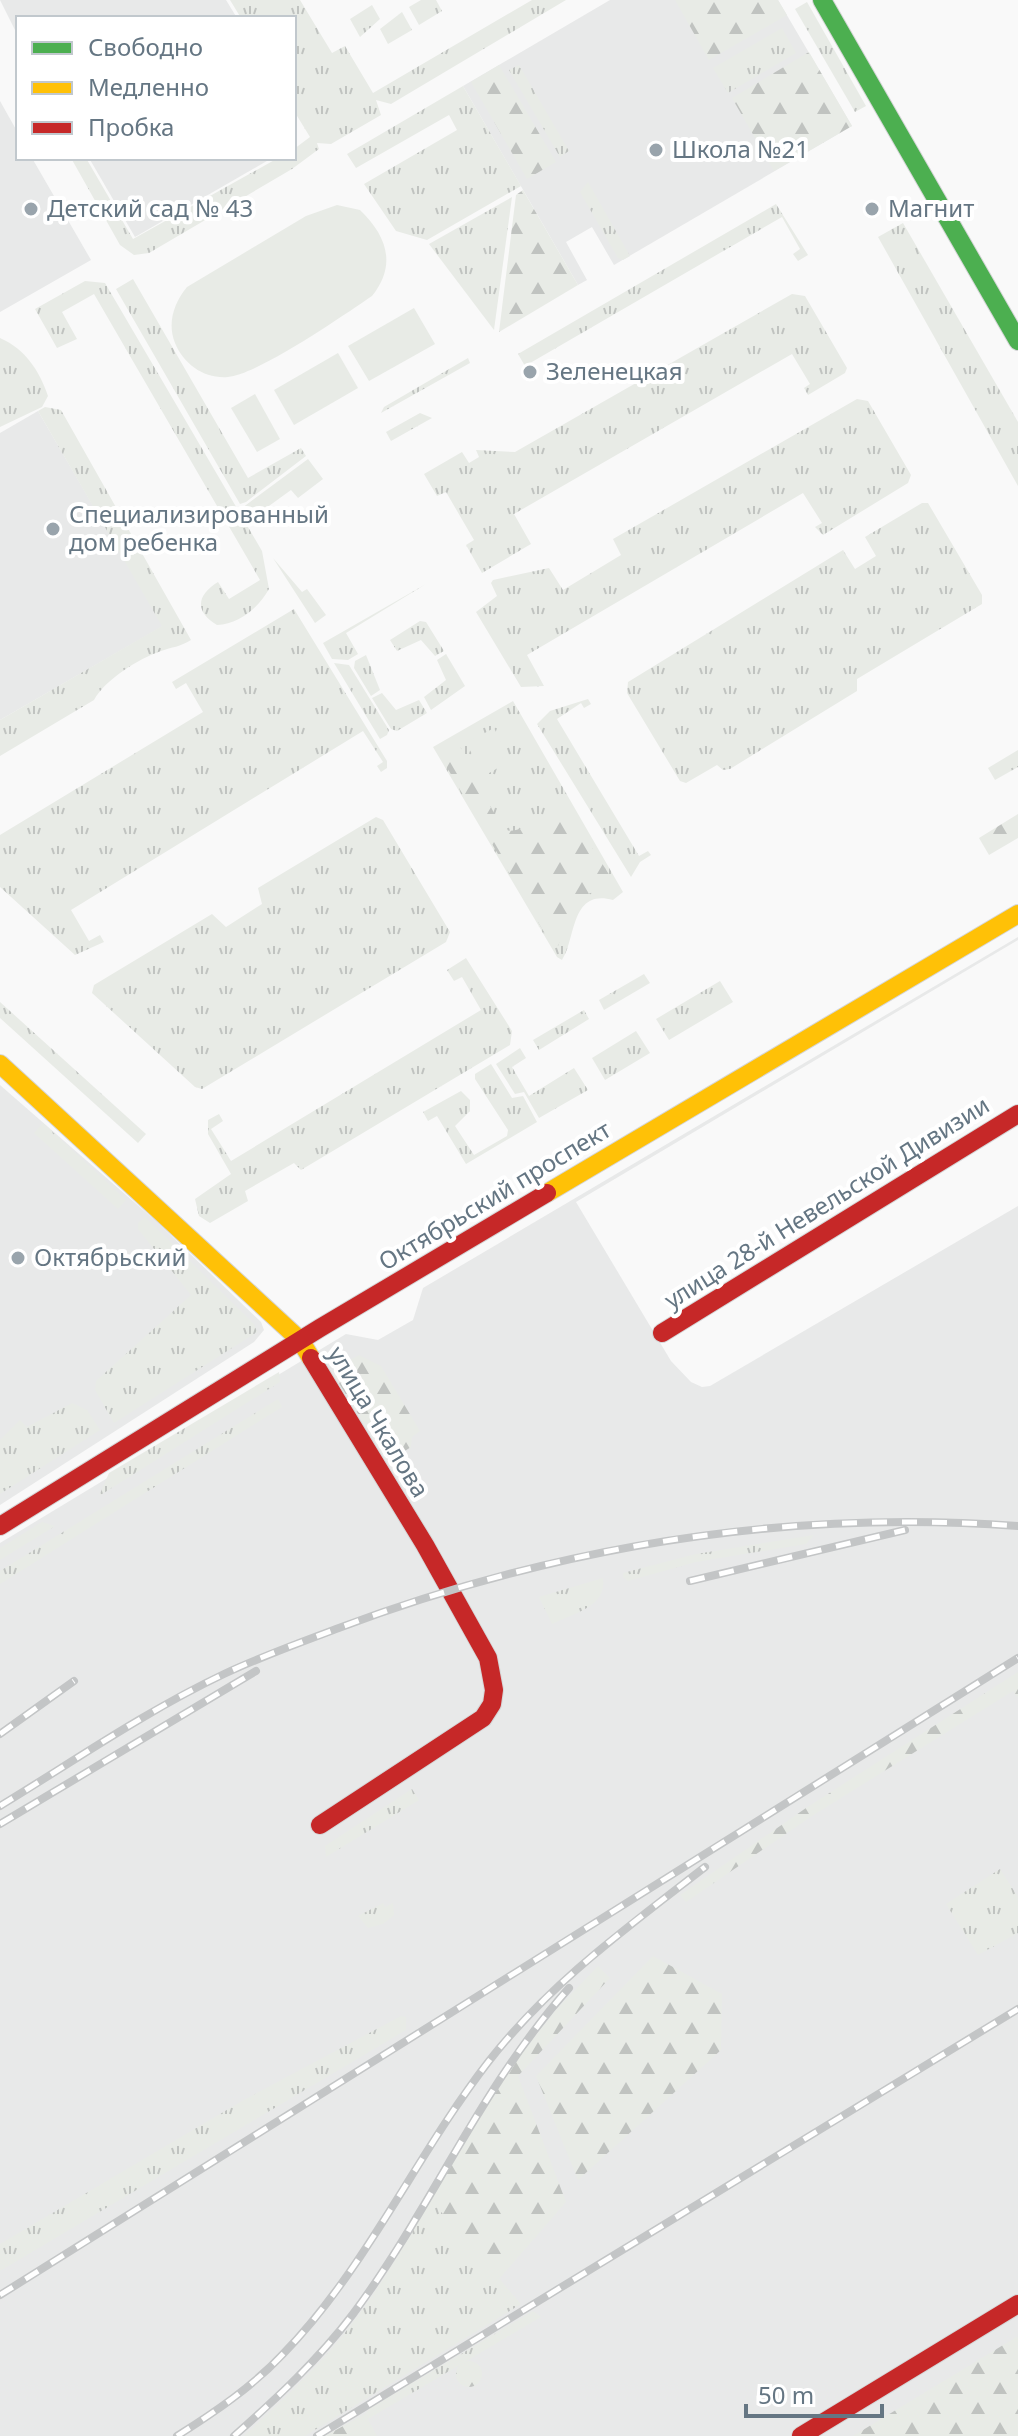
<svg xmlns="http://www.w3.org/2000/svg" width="1018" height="2436" font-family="'Noto Sans',sans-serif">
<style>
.built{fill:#e8e9e9}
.grass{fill:url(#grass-tufts)}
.forest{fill:url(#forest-firs)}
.green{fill:#e8ebe6}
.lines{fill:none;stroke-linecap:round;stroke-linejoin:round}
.fast-casing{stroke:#d5d6d7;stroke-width:20}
.slow-casing{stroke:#d5d6d7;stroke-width:20}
.jam-casing{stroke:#d5d6d7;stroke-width:20}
.fast{stroke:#4caf50;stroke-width:18}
.slow{stroke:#ffc107;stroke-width:18}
.jam{stroke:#c62828;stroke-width:18}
.rail-casing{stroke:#c3c5c6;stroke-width:8}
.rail{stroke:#fff;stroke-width:5;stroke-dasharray:15;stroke-linecap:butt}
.poi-dot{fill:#99a4ac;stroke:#fff;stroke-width:3}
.labels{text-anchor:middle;stroke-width:8;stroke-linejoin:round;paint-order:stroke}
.poi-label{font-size:24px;fill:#657683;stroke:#fff;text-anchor:start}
.street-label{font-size:24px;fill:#657683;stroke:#fff}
</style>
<defs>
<pattern id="grass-tufts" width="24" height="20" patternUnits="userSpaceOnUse" patternTransform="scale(2)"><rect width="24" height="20" fill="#e8ebe6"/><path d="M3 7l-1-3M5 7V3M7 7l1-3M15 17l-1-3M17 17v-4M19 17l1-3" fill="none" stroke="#c0c3c0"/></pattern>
<pattern id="forest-firs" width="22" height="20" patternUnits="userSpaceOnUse" patternTransform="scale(2)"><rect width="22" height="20" fill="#e8ebe6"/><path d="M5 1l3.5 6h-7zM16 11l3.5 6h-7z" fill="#c0c3c0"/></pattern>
</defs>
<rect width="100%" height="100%" fill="#f9f9f9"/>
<g class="built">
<path d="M0 0H226L237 18H18V36Z"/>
<path d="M610 0H778L852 126 614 265 592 227 566 242 587 280 578 285 463 86Z"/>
<path d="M0 101 18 133V158H32L91 260 0 312Z"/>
<path d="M89 158H272L135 237Z"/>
<path d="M38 411 163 626 0 720V433Z"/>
<path d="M1018 937V940L576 1202 671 1361 691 1382 702 1387 710 1386 1018 1206V2436H0V1543L346 1334 378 1340 413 1320 423 1288Z"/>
<path d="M0 1085 157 1222 261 1322 264 1330 254 1342 0 1505Z"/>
</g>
<g class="grass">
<path d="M230 0H300L332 53 345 46 373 93 532 0H566L391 104 376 100 381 115 331 144 317 143 319 149 292 169 149 253 134 255 120 245 71 158H86L133 239 278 158H294V149L310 137 294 111V18H241Z"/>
<path d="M421 0H436L442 11 419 25 409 7Z"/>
<path d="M807 2 866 106 855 112 795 9Z"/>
<path d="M372 5 380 19 360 37 350 19Z"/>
<path d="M402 12 412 30 388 44 380 29Z"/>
<path d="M782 28 796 53 728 93 713 68Z"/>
<path d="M519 65 569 151 560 157 509 70Z"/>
<path d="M463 86 521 186 427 240 396 231 364 184 457 130 449 115 356 168 347 154Z"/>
<path d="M588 182 630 256 623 260 618 258 580 192Z"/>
<path d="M512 197 494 330 429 244Z"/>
<path d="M776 204 808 255 798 261 793 254 800 249 782 217 525 366 518 354Z"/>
<path d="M903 223 1018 422V486L878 237Z"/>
<path d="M133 279 248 478 301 448 306 456 246 502 240 504 116 289Z"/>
<path d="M85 281 105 283 262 551 269 589C259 607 240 624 217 625 194 611 197 595 218 582L229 599 260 580 94 294 62 312 77 339 57 348 35 309Z"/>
<path d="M792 294 805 296 847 368 845 373 808 395 804 388 810 384 792 354 514 514 531 544 482 573 466 545 474 540 446 492 437 496 424 474 462 452 469 463 479 457 476 450 515 452Z"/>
<path d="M0 338C25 349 39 370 48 396L42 407 0 427Z"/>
<path d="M468 358 470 363 381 413 384 407Z"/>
<path d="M857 399 868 401 911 475 908 483 823 535 815 527 822 523 803 493 527 655 544 686 521 687 476 612 497 596 491 583 493 580 549 568 563 590 621 555 613 539Z"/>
<path d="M45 407 61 410 191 640C180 647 172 647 161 651 138 659 106 679 94 700L0 756V720L162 626 38 411Z"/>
<path d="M420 413 432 418 391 441 386 432Z"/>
<path d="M922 503H928L982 595V604L857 679V691L730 769 723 770 717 765 686 783 680 781 627 693 628 682 843 550 855 569 876 556 865 537Z"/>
<path d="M273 558 302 592 307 589 326 615 315 623Z"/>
<path d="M426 584 346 633 358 654 348 660 332 659 323 643Z"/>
<path d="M294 609 387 761V768L381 772 377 766 383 762 363 731 71 910 89 941 100 935 104 942 75 955 0 887V835L203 712 186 683 176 689 172 682Z"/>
<path d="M420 621 426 622 444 651 435 656 421 640 397 651 390 640Z"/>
<path d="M446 654 465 686 431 710 424 697 446 680 437 660Z"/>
<path d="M366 655 380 690 371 696 354 668 355 661Z"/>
<path d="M334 663 349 665 389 730 387 735 380 739Z"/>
<path d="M382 693 396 710 419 700 427 713 397 731 391 729 372 698Z"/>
<path d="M588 699 591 704 584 708 581 703 557 719 639 856 648 851 651 855 640 862 631 877 537 724 550 711Z"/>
<path d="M513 701 623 892 613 900C570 888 576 940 562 960L557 957 433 747Z"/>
<path d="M1018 750V767L995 780 988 768Z"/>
<path d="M376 817 383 820 450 932 446 942 202 1089 195 1087 92 993 94 985 212 914 226 927 262 904 258 888Z"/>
<path d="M466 958 512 1031 510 1045 301 1170 294 1163 245 1191 248 1201 210 1223 199 1216 195 1199 231 1174 208 1134V1120L219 1114 223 1121 211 1129 231 1161 481 1010 462 977 454 981 447 970Z"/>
<path d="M644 974 650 983 604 1010 599 1000Z"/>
<path d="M720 981 733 1002 669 1040 656 1019Z"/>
<path d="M0 1002 146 1134 138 1143 0 1018Z"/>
<path d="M584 1010 589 1019 539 1050 533 1040Z"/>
<path d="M636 1031 650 1053 605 1080 592 1058Z"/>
<path d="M520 1048 526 1058 512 1067 529 1096 574 1068 588 1090 539 1118 524 1092 515 1094 496 1064Z"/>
<path d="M491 1064 512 1098 523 1096 537 1122 466 1164 437 1116 428 1121 423 1112 461 1091 470 1100V1111L455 1126 474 1155 507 1136 508 1130 475 1079V1074Z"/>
<path d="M43 1123 126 1200 118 1209 34 1133Z"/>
<path d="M145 1217 254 1324 257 1332 114 1423 95 1390 96 1381 191 1295 138 1229V1223Z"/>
<path d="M279 1372 280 1382 99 1496 109 1473Z"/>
<path d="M278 1399 282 1407 0 1584V1571Z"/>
<path d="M72 1403 87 1410 100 1430 0 1494V1440L20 1420 27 1427Z"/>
<path d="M42 1522 55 1526 0 1560V1548Z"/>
<path d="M814 1535 806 1544 696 1562 628 1581 623 1577V1573L696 1554Z"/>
<path d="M603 1578C607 1607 574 1613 552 1624L539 1597Z"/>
<path d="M412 1789 419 1800 326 1857 325 1846Z"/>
<path d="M1000 1869 1018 1897V1933L978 1955 946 1904Z"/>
<path d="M383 1903 385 1907 393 1903 394 1915 383 1924 368 1928 358 1916Z"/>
<path d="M401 2016 406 2017V2030L0 2271V2244L242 2101Z"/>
<path d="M431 2200 521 2304 305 2436H244C281 2401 320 2366 351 2325 381 2286 406 2243 431 2200Z"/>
<path d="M533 2311 541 2317 368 2419 365 2414 369 2409Z"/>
</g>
<g class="forest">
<path d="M675 0H778L787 15 709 60Z"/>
<path d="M809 52 852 126 774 171 732 98Z"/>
<path d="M499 65 556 162 527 179 471 82Z"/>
<path d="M523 190 578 285 499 332 516 195Z"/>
<path d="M452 739C479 762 483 803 505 830 525 835 545 809 567 807L613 881 614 891 590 893 574 902 558 946 551 944 439 754 441 746Z"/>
<path d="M1018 814V838L989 855 979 838Z"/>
<path d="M359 1355 381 1366 420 1431 412 1437 411 1447 388 1462 335 1377 336 1368Z"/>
<path d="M1018 1672V1698L1013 1691 812 1816 686 1902 680 1895 806 1808Z"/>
<path d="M653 1956 722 1994 721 2050 578 2180 536 2076Z"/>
<path d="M598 1966 610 1978 518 2076 566 2202 499 2279 431 2200 505 2075 556 2010Z"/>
<path d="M1018 2336V2436H853Z"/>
<circle cx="469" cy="2374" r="13"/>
<path d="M365 2414 377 2436H325Z"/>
</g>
<g class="green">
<path d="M337 205 360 210C387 236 397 265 372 296 344 315 259 374 228 377 205 379 184 365 175 343 167 323 174 303 187 287L306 216Z"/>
<path d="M414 308 435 344 369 381 348 346Z"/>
<path d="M338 353 358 388 294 425 274 390Z"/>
<path d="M255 394 280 439 257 452 231 408Z"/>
<path d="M308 459 323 479 298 498 291 490 251 519 242 508Z"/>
<path d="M494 728 500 740 503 765 484 776 466 743Z"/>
</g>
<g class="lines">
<g class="fast-casing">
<path id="fast" d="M822 0 1018 341"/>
</g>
<g class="slow-casing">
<g id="slow">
<path d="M0 1064 300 1340 311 1358"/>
<path d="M547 1193 1018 914"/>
</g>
</g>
<g class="jam-casing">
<g id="jam">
<path d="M662 1333 1018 1114"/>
<path d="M311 1358 425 1545 488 1658 494 1690 492 1704 483 1718 320 1825"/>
<path d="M0 1526 320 1328 547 1193"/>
<path d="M801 2436 1018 2304"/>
</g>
</g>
<use href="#fast" class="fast"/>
<use href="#slow" class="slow"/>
<use href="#jam" class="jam"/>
<g class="rail-casing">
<g id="rail">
<path d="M690 1581 905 1530"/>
<path d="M0 1734 74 1681"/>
<path d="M0 1806C74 1761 146 1711 224 1674 260 1657 299 1643 336 1629 557 1546 783 1509 1018 1526"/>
<path d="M0 1824 256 1671"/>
<path d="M0 2295 1018 1658"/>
<path d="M177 2436C215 2412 252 2387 283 2354 366 2269 416 2155 489 2061 550 1983 628 1927 705 1867"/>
<path d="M234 2436C276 2399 319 2359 353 2314 432 2208 479 2089 569 1988"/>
<path d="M317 2436 1018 2009"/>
</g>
</g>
<use href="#rail" class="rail"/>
</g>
<g class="poi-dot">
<circle cx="656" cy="150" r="8"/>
<circle cx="31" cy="209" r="8"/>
<circle cx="872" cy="209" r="8"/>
<circle cx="530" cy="372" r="8"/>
<circle cx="53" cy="529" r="8"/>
<circle cx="18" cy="1258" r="8"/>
</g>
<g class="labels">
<g class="poi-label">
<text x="672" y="158">Школа №21</text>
<text x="47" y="217">Детский сад № 43</text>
<text x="888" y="217">Магнит</text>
<text x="546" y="380">Зеленецкая</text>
<text x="69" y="523">Специализированный<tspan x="69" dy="28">дом ребенка</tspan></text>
<text x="34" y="1266">Октябрьский</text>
</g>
<g class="street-label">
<text transform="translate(495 1196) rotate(-31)" y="8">Октябрьский проспект</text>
<text transform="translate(827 1203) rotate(-32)" y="8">улица 28-й Невельской Дивизии</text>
<text transform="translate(378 1422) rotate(59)" y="8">улица Чкалова</text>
</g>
</g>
<rect x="16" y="16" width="280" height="144" fill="#ffffff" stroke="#c1c8cd" stroke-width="2"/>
<rect x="32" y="42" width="40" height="12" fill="#4caf50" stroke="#c1c8cd" stroke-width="2"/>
<text x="88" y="56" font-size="24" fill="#657683">Свободно</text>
<rect x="32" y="82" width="40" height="12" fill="#ffc107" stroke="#c1c8cd" stroke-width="2"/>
<text x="88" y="96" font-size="24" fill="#657683">Медленно</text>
<rect x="32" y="122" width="40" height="12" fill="#c62828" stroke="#c1c8cd" stroke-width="2"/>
<text x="88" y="136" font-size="24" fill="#657683">Пробка</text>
<path d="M746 2404v12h136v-12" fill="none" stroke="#657683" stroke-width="4"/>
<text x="758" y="2404" font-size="24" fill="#657683" stroke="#ffffff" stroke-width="6" paint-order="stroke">50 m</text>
</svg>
